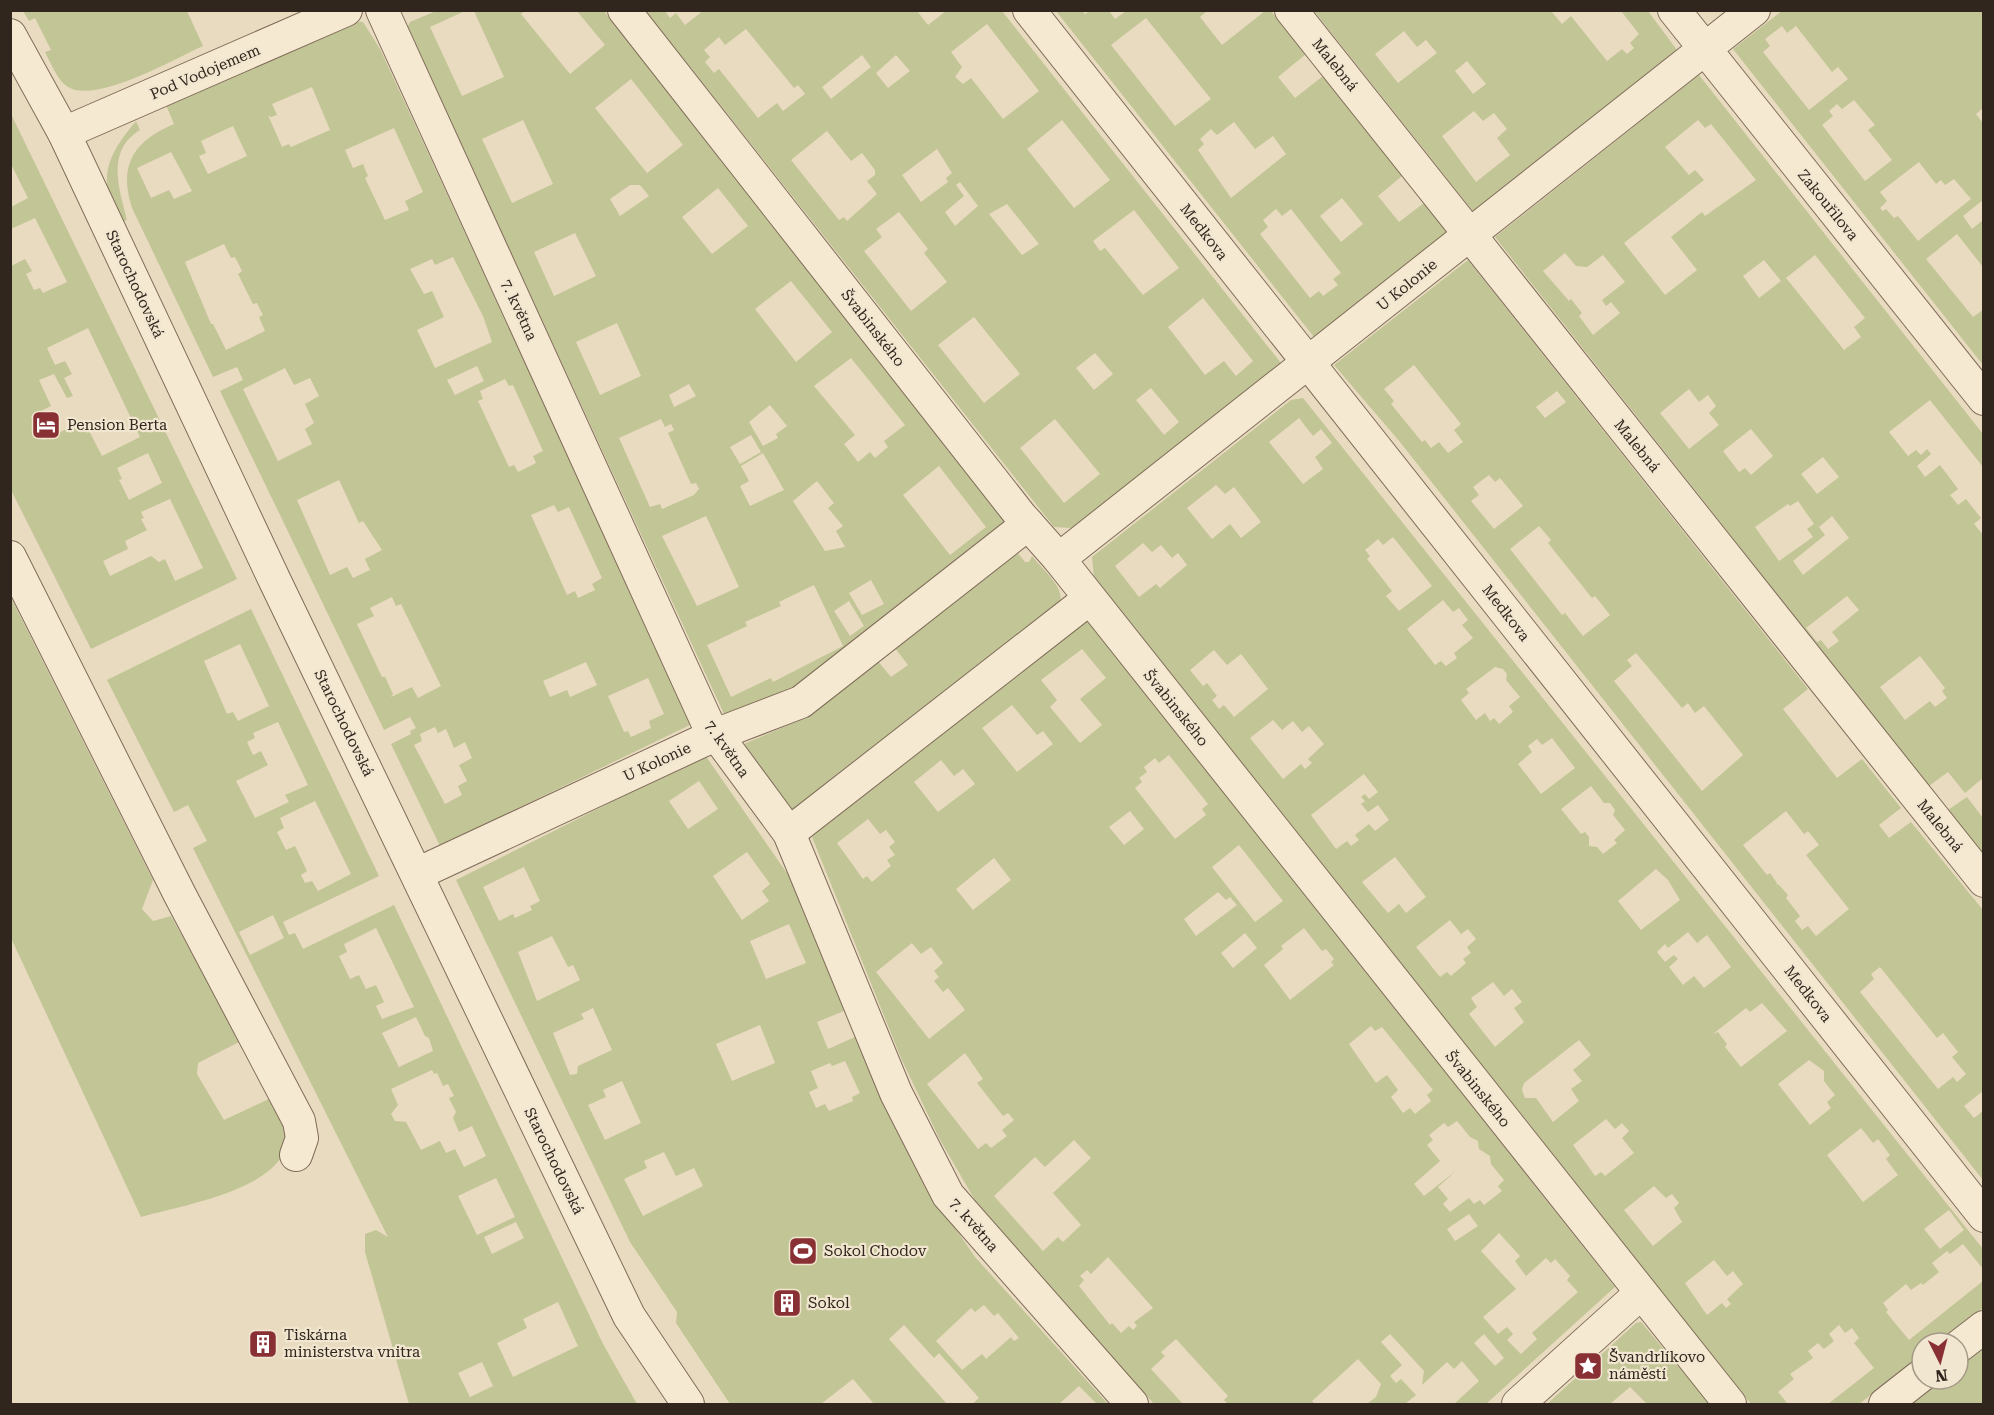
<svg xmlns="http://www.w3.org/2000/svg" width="1994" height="1415" font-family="'Roboto Serif',serif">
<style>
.green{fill:#c2c595;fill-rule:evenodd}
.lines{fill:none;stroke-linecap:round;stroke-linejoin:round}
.minor-casing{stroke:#806c5a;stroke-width:34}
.minor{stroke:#f5e9d2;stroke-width:32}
.labels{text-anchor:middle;stroke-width:4.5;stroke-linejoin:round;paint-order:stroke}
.street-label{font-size:15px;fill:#31261d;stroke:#f1e6cf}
.poi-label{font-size:15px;fill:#31261d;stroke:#f1e6cf;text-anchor:start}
</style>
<rect width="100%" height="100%" fill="#e9dbc0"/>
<g class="green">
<path d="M704 10 917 11 928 25 946 11H1002L1281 363 1073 528 1054 527 646 11H665L670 18 676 13 685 25ZM987 24 1039 91 1003 119 971 78 963 84 955 77 962 67 951 52ZM746 29 794 88 798 85 805 94 783 111 777 103 758 118 719 69 714 73 705 62 710 57 704 50 719 37 725 45ZM862 55 871 67 831 99 822 87ZM896 55 910 71 888 88 876 73ZM1062 120 1110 180 1074 208 1027 149ZM827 131 851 161 862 153 875 170V175L867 181 877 194 847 221 844 217 839 220 791 160ZM937 149 952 173 946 178 948 182 921 202 902 175ZM960 182 978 206 955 226 945 212 964 196 956 185ZM1007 204 1039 244 1022 255 989 214ZM1134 210 1179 268 1143 295 1105 248 1100 251 1093 241ZM899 212 928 249 924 253 947 282 911 311 864 251 882 237 876 229ZM1203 298 1253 361 1236 376 1224 361 1205 375 1168 327ZM974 317 1020 374 984 403 938 345ZM1095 353 1113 374 1094 390 1076 368ZM1151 388 1179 422 1164 435 1136 400ZM1055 419 1100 474 1064 503 1020 448Z"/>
<path d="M23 11H187L203 46C174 59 97 104 68 87 57 80 51 63 45 52L51 50 35 18 29 21Z"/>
<path d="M436 11H465L430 27 462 96 504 77 474 11H525L521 14 570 74 605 45 577 11H604L1009 522 794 688 725 716 407 28 410 22ZM631 79 683 145 647 173 595 108ZM523 120 553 184 512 203 482 139ZM630 185H640L649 196 620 216 610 199ZM718 188 748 226 712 254 682 217ZM575 233 596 276 554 296 534 252ZM791 281 832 332 796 362 755 309ZM617 323 641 376 600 395 576 342ZM851 358 905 425 884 441 888 447 875 458 870 452 858 462 844 444 855 435 814 386ZM689 384 696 396 674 407 669 395ZM770 405 787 426 776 434 778 438 763 446 749 422ZM661 419 665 427 671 424 674 430 668 433 691 484 696 483 699 489 694 495 662 509 660 504 650 507 619 438ZM751 435 761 452 740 464 730 447ZM763 453 784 490 750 506 740 486 749 481 741 466ZM939 466 986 527 950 555 903 495ZM817 481 834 503 828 508 843 526 836 531 845 547 825 551 793 501ZM706 516 739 587 697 606 662 536ZM871 580 884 604 862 615 849 593ZM814 585 843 646 773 682 771 678 731 697 707 645 747 626 745 622 781 606 779 602ZM849 601 864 626 850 636 834 611Z"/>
<path d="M1056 11H1082L1085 14 1090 11H1109L1115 19 1126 11H1207L1200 17 1222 45 1265 11H1271L1306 54 1278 77 1295 98 1323 76 1402 176 1378 196 1399 222 1424 203 1447 232 1314 337ZM1146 18 1211 99 1175 126 1111 45ZM1234 122 1255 149 1273 136 1286 154 1231 198 1198 150 1204 144 1200 139 1211 129 1217 135ZM1342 198 1363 224 1341 242 1320 216ZM1276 209 1282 216 1291 209 1341 273 1333 279 1338 285 1323 296 1319 291 1310 298 1260 234 1268 227 1263 220Z"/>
<path d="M1314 11H1551L1562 24 1571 16 1607 61 1622 49 1627 54 1634 48 1630 43 1639 34 1621 11H1648L1677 50 1473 211ZM1404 31 1417 47 1426 40 1437 53 1398 83 1375 54ZM1467 61 1486 84 1473 94 1455 71ZM1474 111 1483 121 1494 113 1507 129 1497 138 1510 155 1476 182 1442 136Z"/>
<path d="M1782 11H1983V108L1976 114 1983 123V200L1963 216 1972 229 1983 220V267L1957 234 1926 259 1973 317 1983 310V365L1733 49ZM1782 26 1787 33 1796 26 1832 72 1838 67 1848 79 1809 110 1763 52 1770 46 1765 39ZM1854 100 1875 125 1868 130 1892 160 1865 181 1822 125 1833 116 1829 111 1837 104 1842 109ZM1919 162 1936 184 1941 180 1945 185 1954 179 1971 199 1918 241 1898 216 1894 218 1886 209 1883 211 1880 208 1887 201 1880 192Z"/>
<path d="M352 22H363L380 49 692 724 440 846 391 744 411 734 410 731 416 728 410 717 384 730 220 391 243 380 237 367 213 377 132 208C118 165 134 141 174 124L166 105ZM312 87 330 130 291 147 289 144 282 147 268 115 271 117 277 115 272 104ZM233 126 247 156 208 174 199 156 206 153 201 141ZM394 128 423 192 405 201 409 210 385 220 365 178 368 176 363 164 353 168 345 150ZM171 152 192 191 174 199 169 190 151 198 137 168ZM224 244 231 258 235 257 242 271 238 274 253 304 257 303 263 315 259 317 265 331 226 350 213 324H211L185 262ZM453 257 483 316 492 342 435 368 417 330 444 317 432 291 424 294 410 269 432 259 435 265ZM477 366 484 381 455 395 447 380ZM285 368 294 385 310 378 319 396 305 404 314 423 305 429 312 444 278 461 243 389ZM505 379 509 386 513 385 543 451 533 456 536 463 518 472 514 465 509 467 478 401 483 399 480 391ZM339 480 359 523 363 521 382 550 365 559 370 570 353 578 347 567 330 575 297 500ZM554 505 558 512 569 507 602 578 592 584 595 590 578 598 575 591 567 595 531 515ZM392 597 396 606 401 604 441 686 418 698 412 687 391 697 393 694 385 677H382L357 624 374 616 370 608ZM586 662 597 685 570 697 567 690 550 697 543 681ZM648 678 664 714 649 721 651 728 631 737 628 731 624 732 608 696ZM435 727 438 733 446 729 454 748 465 742 472 758 459 765 467 781 458 786 462 795 445 804 414 745 422 741 420 734Z"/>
<path d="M1699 75 1983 434V467L1930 400 1889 432 1908 456 1916 450 1921 455 1927 449 1931 454 1917 466 1925 477 1940 465 1958 489 1950 495 1958 505 1966 499 1981 518 1974 524 1984 536 1983 778 1965 793 1948 772 1929 786 1495 237ZM1698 120 1705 128 1711 124 1756 180 1705 216 1702 212 1671 237 1697 270 1665 295 1624 243 1704 180 1695 170 1689 175 1665 147ZM1565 253 1576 266 1587 267 1603 255 1625 282 1602 300 1606 306 1611 302 1620 313 1593 335 1579 316 1582 313 1571 299 1569 301 1543 271ZM1815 255 1865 318 1854 327 1861 337 1844 350 1786 278ZM1764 260 1781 281 1759 298 1743 276ZM1689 389 1699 402 1708 395 1716 406 1709 413 1719 425 1689 449 1660 413ZM1751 429 1773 456 1751 475 1745 468 1739 472 1723 451ZM1823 457 1839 477 1817 494 1801 474ZM1798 501 1814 524 1807 529 1813 537 1779 561 1755 527 1788 504 1790 506ZM1832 516 1849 538 1803 575 1793 561 1825 535 1819 527ZM1847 596 1859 610 1832 632 1839 641 1828 649 1821 640 1817 642 1806 628ZM1920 656 1945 688 1942 691 1947 698 1935 707 1930 701 1905 720 1880 687Z"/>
<path d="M10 112 237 579 91 649 11 490V266L25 259 32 271 26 274 34 290 40 288 43 293 67 282 35 218 11 229V207L28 198 11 164ZM88 328 140 437 102 456 84 421 43 440 31 416 51 406 39 380 54 374 67 398 73 396 64 378 72 374 65 361 55 365 47 348ZM148 453 162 483 129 500 119 480 122 479 117 468ZM170 499 203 568 175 581 165 559 159 562 151 556 110 576 103 561 128 549 125 541 147 530 141 519 144 518 141 512Z"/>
<path d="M136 121 140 130C105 151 120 190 127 220L118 224C99 178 104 159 136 121Z"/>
<path d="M1468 260 1808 689 1783 709 1837 778 1862 759 1901 808 1879 825 1889 838 1911 822 1983 910V1091L1964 1106 1974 1118 1983 1111V1180L1400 442 1334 365ZM1414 365 1461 424 1454 430 1463 442 1448 453 1439 442 1431 448 1425 440 1422 442 1391 404 1394 401 1384 389ZM1557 391 1566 402 1545 418 1536 407ZM1489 475 1495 482 1500 478 1523 506 1494 529 1471 501 1479 495 1473 487ZM1539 526 1551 540 1548 543 1592 598 1595 596 1610 615 1583 636 1565 613 1562 615 1510 549ZM1636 653 1682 708 1688 703 1695 713 1704 706 1743 755 1702 791 1614 681 1632 666 1627 660ZM1786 811 1804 834 1808 831 1819 845 1806 855 1849 909 1816 936 1808 926 1802 930 1795 921 1800 916 1786 898 1788 895 1778 884 1776 885 1777 883 1770 873 1767 875 1743 845ZM1880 967 1937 1038 1943 1033 1958 1052 1952 1057 1966 1074 1957 1082 1953 1077 1938 1089 1860 992 1874 979 1871 974Z"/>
<path d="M1303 398 1983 1249V1269L1963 1244 1950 1254 1947 1251 1932 1263 1939 1272 1923 1285 1921 1283 1911 1290 1906 1284 1883 1303 1888 1310 1886 1312 1909 1340 1983 1281V1308L1938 1343H1922V1356L1859 1404H1828L1874 1368 1854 1343 1859 1338 1852 1328 1845 1333 1839 1325 1829 1334 1834 1341 1824 1349 1818 1343 1808 1351 1813 1358 1790 1374 1794 1379 1778 1392 1788 1404H1751L1094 577 1092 557 1291 400ZM1299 418 1313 436 1321 429 1332 443 1315 457 1323 469 1303 484 1269 442ZM1216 485 1225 494 1234 487 1261 522 1241 538 1230 524 1212 539 1187 508ZM1393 537 1432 586 1399 611 1386 596 1392 591 1367 559 1370 556 1365 550 1378 539 1383 545ZM1143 543 1152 552 1161 545 1172 558 1178 553 1187 565 1160 588 1156 584 1139 597 1115 566ZM1443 600 1453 612 1459 608 1468 620 1462 625 1473 638 1454 653 1457 658 1446 666 1441 661 1435 665 1407 629ZM1214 650 1227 665 1241 654 1268 689 1234 717 1224 705 1219 709 1212 700 1217 696 1207 683 1203 686 1190 670ZM1495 667 1503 669 1507 674 1506 680 1520 697 1509 706 1513 712 1499 724 1494 718 1490 721 1485 713 1476 720 1461 700 1469 693 1466 689ZM1273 720 1282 730 1293 721 1302 732 1309 726 1324 744 1308 759 1312 763 1305 769 1301 764 1283 779 1250 738ZM1552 738 1575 768 1541 794 1518 764 1532 752 1528 746 1537 739 1542 745ZM1364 774 1378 792 1369 799 1365 794 1361 797 1365 801 1361 804 1368 812 1378 805 1389 820 1375 831 1369 824 1355 835 1359 840 1351 846 1347 841 1336 849 1311 815ZM1591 786 1604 803H1610L1615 810 1613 815 1625 830 1614 840 1617 843 1603 854 1597 847 1589 846V837L1585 832 1581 834 1561 809ZM1395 857 1426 897 1406 913 1399 904 1388 913 1362 882ZM1656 869 1668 880 1680 900 1641 930 1618 901ZM1450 920 1461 934 1468 929 1476 939 1467 947 1471 953 1463 959 1466 963 1451 976 1447 972 1440 977 1416 947ZM1688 932 1697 943 1707 935 1731 967 1704 988 1694 976 1683 985 1669 967 1678 959 1674 955 1665 962 1657 952 1665 944 1668 948ZM1493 982 1504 996 1512 989 1522 1002 1514 1008 1524 1022 1495 1047 1469 1014 1477 1007 1471 998ZM1762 1003 1787 1031 1741 1067 1725 1047 1727 1044 1718 1032 1713 1034 1746 1008 1750 1012ZM1579 1040 1591 1055 1573 1070 1582 1081 1571 1089 1579 1101 1553 1122 1536 1098H1525L1522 1090 1524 1083ZM1809 1060 1824 1071V1081L1835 1095 1827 1102 1831 1108 1810 1125 1778 1084ZM1606 1119 1615 1129 1622 1123 1629 1131 1622 1138 1634 1153 1605 1176 1601 1172 1595 1176 1573 1145ZM1861 1128 1873 1143 1878 1139 1890 1155 1886 1159 1898 1175 1863 1202 1827 1155ZM1654 1186 1666 1198 1672 1194 1679 1203 1674 1208 1682 1222 1653 1246 1624 1210ZM1949 1210 1964 1230 1940 1249 1924 1229ZM1714 1260 1727 1276 1733 1271 1743 1284 1727 1299 1731 1304 1726 1308 1722 1303 1707 1315 1685 1283Z"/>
<path d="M1017 552 1025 562H1029L1032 556C1041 568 1065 587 1060 602L791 815 741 749 744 744 803 719 877 660 891 677 908 665 895 648Z"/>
<path d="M10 596 153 880 142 909 153 921 171 916 241 1041 198 1063 197 1074 224 1120 273 1097C278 1107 288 1121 289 1131 292 1189 182 1205 141 1217L11 938Z"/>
<path d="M251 609 379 876 283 922 289 935 295 933 303 949 394 905 603 1344 637 1404H409L365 1252V1234L376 1230 388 1237 193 848 207 841 188 805 174 812 107 680ZM240 644 269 706 238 721 233 712 227 714 204 661ZM278 722 308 785 285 795 289 802 255 818 236 781 268 765 261 751 253 755 247 742 255 738 253 733ZM315 801 351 874 318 891 312 881 305 883 301 875 307 871 295 846 286 850 277 832 284 828 280 818ZM273 915 284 938 250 955 239 932ZM376 928 414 1007 382 1019 376 1006 384 1002 376 985 366 989 359 975 350 979 339 956 347 952 344 944ZM416 1017 425 1036 429 1038 433 1051 399 1067 382 1033ZM432 1070 434 1074 437 1073 443 1086 448 1084 454 1096 449 1098 456 1112 453 1118 459 1132 472 1126 486 1156 464 1167 455 1149 446 1153 440 1141 421 1150 406 1122 395 1121 391 1114 398 1105 391 1089ZM496 1178 515 1217 477 1235 458 1196ZM516 1222 524 1238 492 1254 484 1237ZM558 1302 578 1346 513 1377 497 1343 527 1328 523 1319ZM482 1362 493 1386 470 1397 458 1373Z"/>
<path d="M1086 618 1615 1287 1486 1404H1454L1479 1381 1462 1361 1454 1369 1447 1362 1422 1385 1424 1371 1390 1334 1381 1342 1402 1365 1390 1376 1396 1383 1401 1379 1416 1395 1405 1404H1367L1376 1397 1381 1384 1358 1359 1312 1401 1315 1404H1228L1224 1400 1228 1396 1176 1339 1161 1352 1165 1356 1151 1369 1183 1404H1154L980 1209 939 1138 901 1058 812 837ZM1082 649 1106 678 1080 699 1102 725 1080 743 1050 707 1057 700 1041 680ZM1012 705 1037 735 1043 731 1053 744 1017 772 982 728ZM1169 755 1208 804 1202 809 1206 815 1175 839 1135 788 1142 782 1139 778 1147 772 1144 767 1155 758 1159 763ZM941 760 954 776 963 769 975 784 938 812 914 782ZM1130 811 1144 829 1124 845 1109 827ZM868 819 880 834 886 830 895 842 889 847 895 855 887 860 891 866 872 882 867 876 863 879 837 843ZM1239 845 1283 901 1255 922 1212 867ZM994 858 1011 880 973 910 956 889ZM1218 892 1226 900 1230 897 1237 905 1196 936 1184 919ZM1304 928 1322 951 1326 949 1334 959 1331 962 1334 965 1290 1000 1264 965 1283 949 1281 946ZM1245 933 1257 948 1233 968 1221 953ZM912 943 921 954 931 947 943 963 934 971 939 977 934 981 943 992 948 988 965 1010 929 1039 876 972ZM1371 1026 1375 1031 1382 1027 1433 1090 1427 1095 1431 1101 1415 1114 1410 1108 1403 1113 1391 1097 1398 1090 1387 1075 1376 1083 1349 1044ZM965 1053 983 1079 977 1083 1003 1116 1008 1113 1014 1120 1002 1130 1007 1136 991 1148 986 1143 978 1149 927 1084ZM1457 1121 1470 1137 1478 1141 1479 1149 1490 1156 1491 1164 1504 1180 1498 1186 1502 1191 1484 1205 1480 1200 1474 1204 1469 1198 1450 1212 1443 1204 1448 1199 1438 1187 1457 1170 1424 1196 1414 1184 1440 1161 1427 1145 1433 1140 1429 1135 1444 1123 1448 1127ZM1074 1140 1091 1158 1053 1193 1081 1225 1063 1242 1058 1237 1043 1251 994 1196 1035 1157 1045 1167ZM1469 1214 1478 1226 1455 1241 1447 1229ZM1499 1233 1520 1256 1515 1261 1526 1276 1546 1258 1551 1263 1555 1259 1570 1276 1567 1280 1578 1292 1532 1333 1537 1339 1521 1354 1507 1340 1513 1334 1507 1327 1498 1334 1483 1317 1516 1289 1481 1251ZM1108 1257 1153 1308 1134 1322 1137 1326 1133 1330 1129 1326 1121 1333 1112 1323 1110 1325 1079 1286 1084 1280 1080 1276 1087 1270 1091 1274ZM1484 1334 1504 1358 1495 1366 1474 1343Z"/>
<path d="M705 755 798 889 940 1206 975 1257 1108 1404H1097L1079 1386 1059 1404H972L979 1398 939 1353 934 1358 904 1325 889 1339 947 1404H874L853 1379 821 1404H730L676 1323 677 1312 630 1242 456 880ZM699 781 718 809 688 829 669 801ZM747 852 770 884 762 891 769 901 742 920 713 876ZM524 867 540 901 530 906 532 910 515 918 513 914 499 921 483 887ZM789 924 806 963 766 979 750 941ZM552 936 568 967 573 965 580 980 537 1001 518 952ZM593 1008 612 1050 578 1066 577 1074 570 1075 553 1033 584 1019 581 1014ZM844 1011 855 1037 828 1049 817 1022ZM760 1025 775 1063 732 1081 716 1044ZM845 1061 860 1093 852 1097 853 1101 829 1111 825 1104 816 1108 809 1092 818 1088 811 1071 830 1063 832 1066ZM622 1081 641 1123 605 1140 588 1105 606 1097 603 1090ZM664 1152 676 1176 694 1168 703 1186 643 1216 624 1179 647 1168 644 1161ZM984 1305 994 1316 998 1313 1019 1338 1014 1341 1011 1337 986 1359 982 1354 962 1370 936 1341 971 1308 975 1312Z"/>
<path d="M1967 797 1983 818V854L1948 810Z"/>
<path d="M1641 1322 1710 1404H1647L1630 1387 1610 1404H1547L1636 1323Z"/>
<path d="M1983 1346V1404H1909L1941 1379H1958V1366Z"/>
</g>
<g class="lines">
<g class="minor-casing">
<g id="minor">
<path d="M382 10 707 722 789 833 896 1093 948 1195 1132 1404"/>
<path d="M624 10 1020 515 1059 559 1730 1404"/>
<path d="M1029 10 1984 1216"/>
<path d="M1291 10 1984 881"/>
<path d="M1674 10 1984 399"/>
<path d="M10 35 64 133 275 581 629 1316 688 1404"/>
<path d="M64 133 346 10"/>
<path d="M10 557 180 895 299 1121 302 1138 296 1155"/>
<path d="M1059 559 1754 10"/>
<path d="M789 833 1089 599"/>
<path d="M417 874 715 735 801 702 1028 524"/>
<path d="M1958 1347 1984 1327"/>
<path d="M1518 1404 1641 1293"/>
<path d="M1885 1404 1922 1375"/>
</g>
</g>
<use href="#minor" class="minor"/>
</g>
<defs>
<g id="hotel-square" transform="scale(1.5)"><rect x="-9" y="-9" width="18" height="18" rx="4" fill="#893034" stroke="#f1e6cf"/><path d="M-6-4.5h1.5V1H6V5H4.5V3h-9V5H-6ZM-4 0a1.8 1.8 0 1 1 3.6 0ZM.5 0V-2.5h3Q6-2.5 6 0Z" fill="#fff"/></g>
<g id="stadium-square" transform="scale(1.5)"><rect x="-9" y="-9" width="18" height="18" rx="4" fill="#893034" stroke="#f1e6cf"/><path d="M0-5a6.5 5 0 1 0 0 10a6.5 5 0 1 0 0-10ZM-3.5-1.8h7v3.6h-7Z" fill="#fff"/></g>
<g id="building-square" transform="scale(1.5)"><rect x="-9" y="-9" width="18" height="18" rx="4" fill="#893034" stroke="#f1e6cf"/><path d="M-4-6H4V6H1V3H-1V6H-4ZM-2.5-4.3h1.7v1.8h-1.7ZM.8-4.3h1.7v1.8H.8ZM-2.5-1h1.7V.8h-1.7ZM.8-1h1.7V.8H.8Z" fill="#fff"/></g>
<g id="sight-square" transform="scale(1.5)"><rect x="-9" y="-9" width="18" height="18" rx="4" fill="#893034" stroke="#f1e6cf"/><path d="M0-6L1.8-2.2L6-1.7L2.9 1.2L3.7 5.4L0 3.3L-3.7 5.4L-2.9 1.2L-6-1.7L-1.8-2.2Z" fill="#fff"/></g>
</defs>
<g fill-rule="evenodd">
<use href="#hotel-square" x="46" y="425"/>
<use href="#stadium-square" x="803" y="1251"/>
<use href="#building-square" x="787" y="1303"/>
<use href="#building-square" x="263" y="1344"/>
<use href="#sight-square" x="1588" y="1366"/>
</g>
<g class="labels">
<g class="street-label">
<text transform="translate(1335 65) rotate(51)" y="5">Malebná</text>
<text transform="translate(205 72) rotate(-23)" y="5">Pod Vodojemem</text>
<text transform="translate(1828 205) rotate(51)" y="5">Zakouřilova</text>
<text transform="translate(1204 232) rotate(52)" y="5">Medkova</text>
<text transform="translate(135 284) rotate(65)" y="5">Starochodovská</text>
<text transform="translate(1407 285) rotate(-39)" y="5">U Kolonie</text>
<text transform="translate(519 310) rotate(65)" y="5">7. května</text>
<text transform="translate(873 328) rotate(52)" y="5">Švabinského</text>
<text transform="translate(1637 446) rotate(51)" y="5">Malebná</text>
<text transform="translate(1506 613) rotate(52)" y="5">Medkova</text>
<text transform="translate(1176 708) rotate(51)" y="5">Švabinského</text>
<text transform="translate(344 723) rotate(64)" y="5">Starochodovská</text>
<text transform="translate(727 749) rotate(55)" y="5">7. května</text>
<text transform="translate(657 762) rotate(-25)" y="5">U Kolonie</text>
<text transform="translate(1940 826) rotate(51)" y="5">Malebná</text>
<text transform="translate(1808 994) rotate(52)" y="5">Medkova</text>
<text transform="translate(1478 1089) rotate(51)" y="5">Švabinského</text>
<text transform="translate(554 1161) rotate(64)" y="5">Starochodovská</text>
<text transform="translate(974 1225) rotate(49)" y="5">7. května</text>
</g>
<g class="poi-label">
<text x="67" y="430">Pension Berta</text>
<text x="824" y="1256">Sokol Chodov</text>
<text x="808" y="1308">Sokol</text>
<text x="284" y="1340">Tiskárna<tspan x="284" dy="17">ministerstva vnitra</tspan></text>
<text x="1609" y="1362">Švandrlíkovo<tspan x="1609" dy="17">náměstí</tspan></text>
</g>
</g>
<rect width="1994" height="1415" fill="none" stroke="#31261d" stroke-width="24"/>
<g transform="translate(1940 1361) rotate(174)"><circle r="28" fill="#f1e6cf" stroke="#a49988" stroke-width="1.5"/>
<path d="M0-4.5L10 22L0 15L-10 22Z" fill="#893034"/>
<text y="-9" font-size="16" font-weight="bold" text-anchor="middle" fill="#31261d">N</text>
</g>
</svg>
